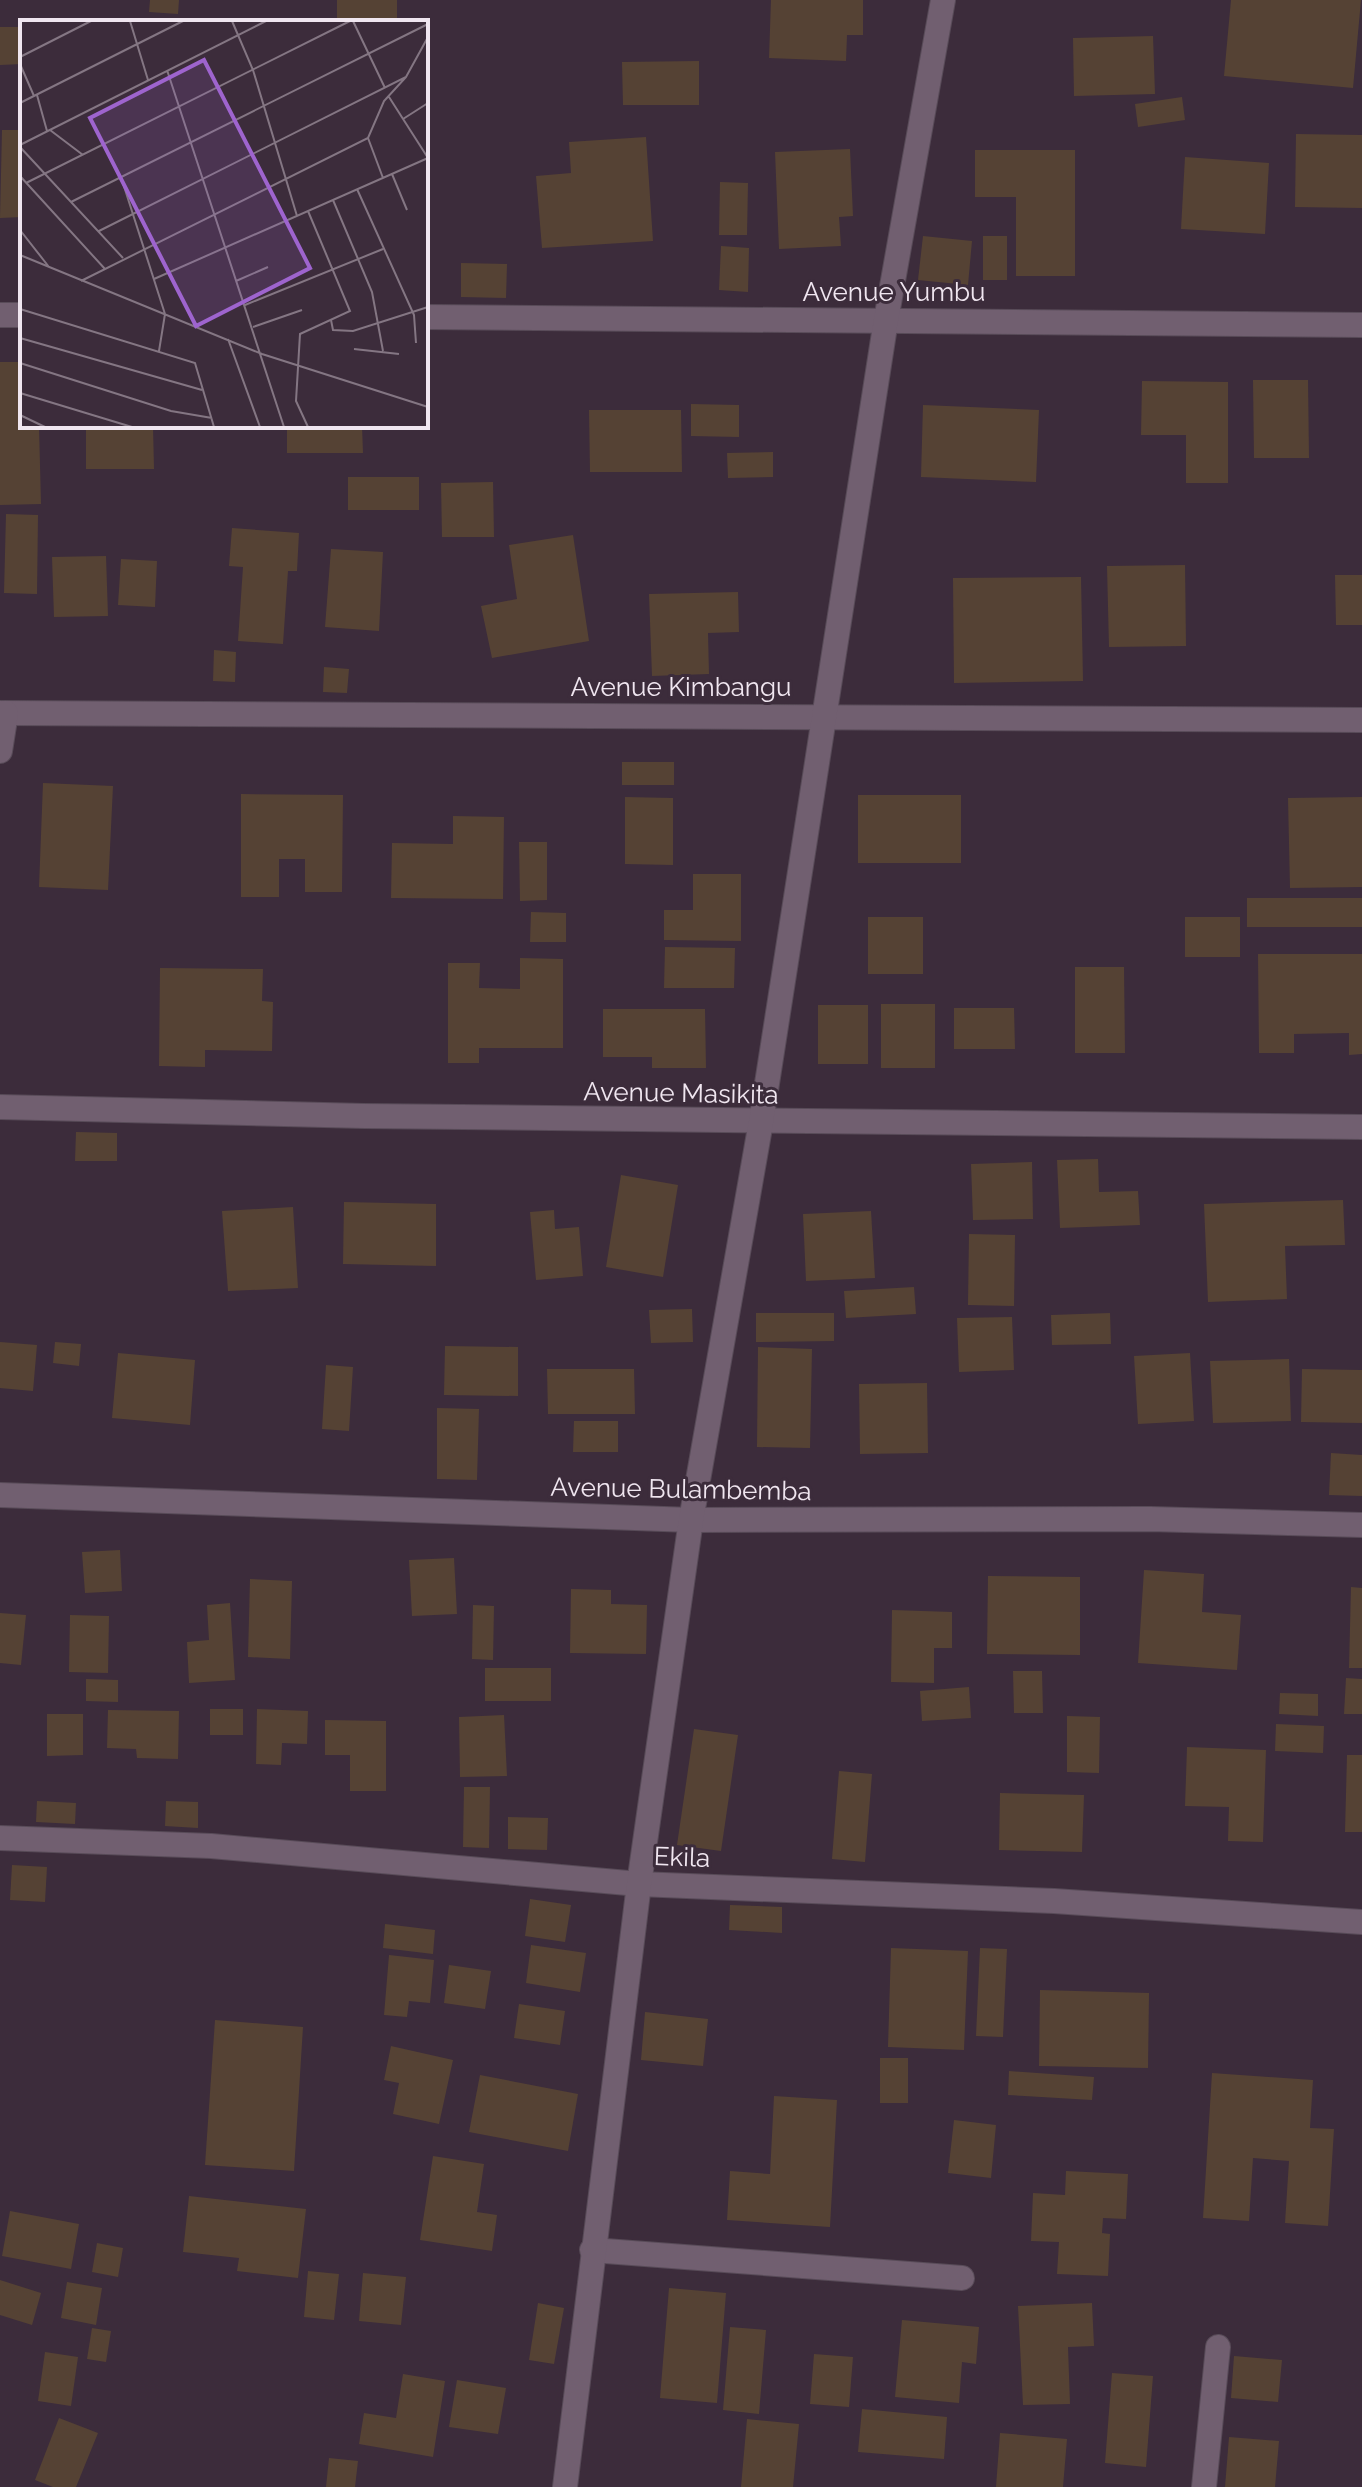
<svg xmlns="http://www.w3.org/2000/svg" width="1362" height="2487" font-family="Raleway,sans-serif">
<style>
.building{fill:#554234}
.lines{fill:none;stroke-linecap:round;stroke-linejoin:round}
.minor-casing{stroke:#584b58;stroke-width:26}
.minor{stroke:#715f70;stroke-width:24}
.labels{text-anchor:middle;stroke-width:6;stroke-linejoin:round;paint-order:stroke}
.street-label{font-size:26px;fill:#f0e6f0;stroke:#3c2c3b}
.inset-road{fill:none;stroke:#847683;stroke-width:2}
.view{fill:#9e64ce;fill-opacity:0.15;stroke:#9e64ce;stroke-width:4}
.inset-edge{fill:none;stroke:#f0e6f0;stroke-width:4}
</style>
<rect width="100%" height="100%" fill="#3c2c3b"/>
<g class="building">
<path d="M150 0H179L178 14 149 12Z"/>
<rect x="337" y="0" width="60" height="22"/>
<path d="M771 0H863V35H847L846 61 769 58Z"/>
<path d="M1231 0H1361L1353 88 1224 76Z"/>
<path d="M0 27H22V64L0 65Z"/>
<path d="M1153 36 1155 94 1074 96 1073 38Z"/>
<path d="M699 61V105H623L622 62Z"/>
<path d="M1182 97 1185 120 1138 127 1135 104Z"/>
<path d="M2 130H22V217L0 218Z"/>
<path d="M1296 134 1362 135V208L1295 207Z"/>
<path d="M646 137 653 241 542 248 536 176 571 173 569 142Z"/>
<path d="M850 149 853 216 839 217 841 246 779 249 775 152Z"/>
<path d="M975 150H1075V276H1016V197H975Z"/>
<path d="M1185 157 1269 163 1265 234 1181 229Z"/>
<path d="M720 182 748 183 747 235H719Z"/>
<path d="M923 236 972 241 968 285 918 280Z"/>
<rect x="983" y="236" width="24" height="44"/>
<path d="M721 246 749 248 748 292 719 290Z"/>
<path d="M461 263 507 264 506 298 461 297Z"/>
<path d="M0 362H22V426H39L41 504 0 505Z"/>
<path d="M1253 380H1308L1309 458H1254Z"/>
<path d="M1142 381 1228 382V483H1186V435H1141Z"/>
<path d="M691 404 739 405V437L691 436Z"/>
<path d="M923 405 1039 410 1036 482 921 477Z"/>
<path d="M589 410H681L682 472H590Z"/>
<path d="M86 426H153L154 469H86Z"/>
<path d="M287 426H362L363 453H287Z"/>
<path d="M773 452V477L728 478 727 453Z"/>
<rect x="348" y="477" width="71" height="33"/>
<path d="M493 482 494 537H442L441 483Z"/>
<path d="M6 514 38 515 37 594 4 593Z"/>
<path d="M232 528 299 533 297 571H288L283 644 238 641 243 567 229 566Z"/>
<path d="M573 535 589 641 492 658 481 606 517 599 509 545Z"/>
<path d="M331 549 383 552 379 631 325 627Z"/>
<path d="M106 556 108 616 54 617 52 557Z"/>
<path d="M121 559 157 561 155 607 118 605Z"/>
<path d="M1185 565 1186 646 1109 647 1107 566Z"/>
<path d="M1335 575H1362V625H1336Z"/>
<path d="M1081 577 1083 681 954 683 953 578Z"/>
<path d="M738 592 739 632 708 633 709 674 652 676 649 594Z"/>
<path d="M214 650 236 652 235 682 213 681Z"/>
<path d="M324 667 349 669 347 693 323 692Z"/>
<rect x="622" y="762" width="52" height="23"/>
<path d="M43 783 113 786 108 890 39 887Z"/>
<path d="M241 794 343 795 342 892H305V859H279V897H241Z"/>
<rect x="858" y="795" width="103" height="68"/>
<path d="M625 797 673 798V865L625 864Z"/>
<path d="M1362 797V887L1290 888 1288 798Z"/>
<path d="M453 816 504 817 503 899 391 898 392 843 453 844Z"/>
<path d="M519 842H547V900L520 901Z"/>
<path d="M693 874H741V941L664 940V910H693Z"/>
<rect x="1247" y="898" width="115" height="29"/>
<path d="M531 912 566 913V942H530Z"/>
<rect x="868" y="917" width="55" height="57"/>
<rect x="1185" y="917" width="55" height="40"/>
<path d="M665 947 735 948 734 988H664Z"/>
<path d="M1258 954H1362V1054L1349 1055V1033L1294 1034V1053H1259Z"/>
<path d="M520 958 563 959V1048H479V1063H448V963H480L479 988 520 989Z"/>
<path d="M1075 967H1124L1125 1053H1075Z"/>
<path d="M160 968 263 969 262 1001 273 1002 272 1051 205 1050V1067L159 1066Z"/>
<rect x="881" y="1004" width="54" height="64"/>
<rect x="818" y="1005" width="50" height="59"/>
<path d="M954 1008H1014L1015 1049H954Z"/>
<path d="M603 1009H705L706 1068H652V1057H603Z"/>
<path d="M76 1132 117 1133V1161H75Z"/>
<path d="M1098 1159 1099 1192 1138 1191 1140 1225 1060 1228 1057 1160Z"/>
<path d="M1032 1162 1033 1219 973 1220 971 1164Z"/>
<path d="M621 1175 678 1185 663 1277 606 1267Z"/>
<path d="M1343 1200 1345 1245 1285 1246 1287 1299 1208 1302 1204 1204Z"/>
<path d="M344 1202 436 1204V1266L343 1264Z"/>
<path d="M293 1207 298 1288 228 1291 222 1211Z"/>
<path d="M554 1210 555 1229 579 1227 583 1276 536 1280 530 1212Z"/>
<path d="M871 1211 875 1278 806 1281 803 1214Z"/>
<path d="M969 1234 1015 1235 1014 1306 968 1305Z"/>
<path d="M914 1287 916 1314 846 1318 844 1291Z"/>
<path d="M692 1309 693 1342 651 1343 649 1310Z"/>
<path d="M756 1313H834V1341L756 1342Z"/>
<path d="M1110 1313 1111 1344 1052 1345 1051 1315Z"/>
<path d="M1012 1317 1014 1370 959 1372 957 1318Z"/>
<path d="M0 1342 37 1345 33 1391 0 1388Z"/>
<path d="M55 1342 81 1344 79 1366 53 1363Z"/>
<path d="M445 1346 518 1347V1396L444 1395Z"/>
<path d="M758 1347 812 1349 810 1448 757 1447Z"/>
<path d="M118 1353 195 1360 190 1425 112 1418Z"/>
<path d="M1190 1353 1194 1421 1138 1424 1134 1356Z"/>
<path d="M1289 1359 1291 1421 1213 1423 1210 1361Z"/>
<path d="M326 1365 353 1367 349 1431 322 1429Z"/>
<path d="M547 1369H634L635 1414H548Z"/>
<path d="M1302 1369 1362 1370V1423L1301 1422Z"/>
<path d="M927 1383 928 1453 860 1454 859 1384Z"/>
<path d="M437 1408 479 1409 477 1480 437 1479Z"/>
<path d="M574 1421H618V1452H573Z"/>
<path d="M1331 1453 1362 1455V1496L1329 1495Z"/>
<path d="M120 1550 122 1591 85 1593 82 1552Z"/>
<path d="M454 1558 457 1614 412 1616 409 1560Z"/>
<path d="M1144 1570 1204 1574 1202 1612 1241 1615 1237 1670 1138 1663Z"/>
<path d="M988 1576 1080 1577V1655L987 1654Z"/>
<path d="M250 1579 292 1581 290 1659 248 1657Z"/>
<path d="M1351 1587 1362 1588V1668H1349Z"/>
<path d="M571 1589 611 1590V1604L647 1605 646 1654 570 1653Z"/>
<path d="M230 1603 235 1680 189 1683 187 1642 209 1640 207 1605Z"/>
<path d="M473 1605 494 1606 493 1660 472 1659Z"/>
<path d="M892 1610 952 1612V1648H934V1683L891 1682Z"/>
<path d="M0 1613 26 1615 21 1665 0 1663Z"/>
<path d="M70 1615 109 1616 108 1673 69 1672Z"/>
<rect x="485" y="1668" width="66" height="33"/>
<path d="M1013 1671H1042L1043 1713H1014Z"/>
<path d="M1346 1678 1362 1679V1714H1344Z"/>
<path d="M86 1679 118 1680V1702L86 1701Z"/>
<path d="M969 1687 971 1718 922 1721 920 1691Z"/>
<path d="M1280 1693 1318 1694V1716L1279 1714Z"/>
<rect x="210" y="1709" width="33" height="26"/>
<path d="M257 1709 308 1711 307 1744 282 1743 281 1765 256 1764Z"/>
<path d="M108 1710 179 1711 178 1759 137 1758 136 1749 107 1748Z"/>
<path d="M47 1714H83V1755L47 1756Z"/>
<path d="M504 1715 507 1776 460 1777 459 1717Z"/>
<path d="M1067 1716 1100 1717 1099 1773 1067 1772Z"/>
<path d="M325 1720 386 1721V1791H350V1755H325Z"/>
<path d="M1276 1724 1324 1726 1323 1753 1275 1751Z"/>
<path d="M694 1729 738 1735 721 1851 677 1845Z"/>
<path d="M1187 1747 1266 1750 1263 1842 1228 1841 1229 1807 1185 1806Z"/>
<path d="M1347 1755H1362V1832H1345Z"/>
<path d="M839 1771 872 1774 865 1862 832 1859Z"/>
<path d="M464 1787H490L489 1848 463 1847Z"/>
<path d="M1000 1793 1084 1795 1082 1852 999 1850Z"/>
<path d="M37 1801 76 1803 75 1824 36 1822Z"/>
<path d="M166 1801 198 1802V1828L165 1826Z"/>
<path d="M508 1817 548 1818 547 1850 508 1849Z"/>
<path d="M12 1865 47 1867 45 1902 10 1900Z"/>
<path d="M530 1899 571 1905 565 1942 525 1936Z"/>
<path d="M730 1905 782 1907V1933L729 1930Z"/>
<path d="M385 1924 435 1930 433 1954 383 1948Z"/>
<path d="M531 1945 586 1953 580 1992 526 1983Z"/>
<path d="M891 1948 968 1951 964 2050 888 2047Z"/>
<path d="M980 1948 1007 1949 1003 2037 976 2036Z"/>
<path d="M389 1955 434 1960 430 2003 409 2001 407 2017 384 2015Z"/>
<path d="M449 1965 491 1971 485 2009 444 2003Z"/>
<path d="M1040 1990 1149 1993 1148 2068 1039 2066Z"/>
<path d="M519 2004 565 2011 560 2045 514 2038Z"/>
<path d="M645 2012 708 2019 703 2066 641 2060Z"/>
<path d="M215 2020 303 2027 294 2171 205 2165Z"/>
<path d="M391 2046 453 2060 439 2124 393 2114 399 2083 384 2080Z"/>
<rect x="880" y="2058" width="28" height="45"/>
<path d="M1009 2071 1094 2077 1092 2100 1008 2095Z"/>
<path d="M1212 2073 1313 2080 1310 2128 1334 2129 1328 2226 1285 2223 1289 2161 1253 2158 1249 2221 1203 2218Z"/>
<path d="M480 2075 578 2094 568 2151 469 2132Z"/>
<path d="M774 2096 837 2100 830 2227 727 2220 730 2171 770 2174Z"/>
<path d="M954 2120 996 2125 991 2178 948 2173Z"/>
<path d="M433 2156 484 2164 477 2212 497 2215 492 2251 420 2240Z"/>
<path d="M1066 2171 1128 2174 1126 2219 1103 2218 1102 2233 1110 2234 1108 2276 1057 2274 1059 2242 1031 2241 1033 2193 1065 2195Z"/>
<path d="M189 2196 306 2209 298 2278 237 2271 239 2258 183 2252Z"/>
<path d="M10 2211 79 2224 71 2269 2 2256Z"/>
<path d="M97 2243 123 2248 118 2277 92 2272Z"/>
<path d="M308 2271 339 2274 334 2320 304 2317Z"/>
<path d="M363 2273 406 2277 401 2325 359 2321Z"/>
<path d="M0 2280 41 2293 32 2325 0 2315Z"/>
<path d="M67 2282 102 2288 96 2325 61 2318Z"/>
<path d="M669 2288 726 2293 717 2403 660 2398Z"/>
<path d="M538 2303 564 2308 554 2364 529 2360Z"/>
<path d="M1092 2303 1094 2346 1068 2347 1070 2404 1023 2405 1018 2306Z"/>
<path d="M902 2320 979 2327 976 2364 962 2362 959 2403 895 2397Z"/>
<path d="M730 2327 766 2330 759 2414 723 2410Z"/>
<path d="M92 2328 111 2331 106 2362 87 2359Z"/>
<path d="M45 2352 78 2357 71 2406 38 2401Z"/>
<path d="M814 2354 853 2357 849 2407 810 2404Z"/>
<path d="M1234 2356 1282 2360 1278 2402 1231 2398Z"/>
<path d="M1112 2373 1153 2376 1146 2467 1105 2463Z"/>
<path d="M403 2374 445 2381 433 2457 359 2444 364 2413 396 2418Z"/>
<path d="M457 2380 506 2388 498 2434 449 2427Z"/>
<path d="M862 2409 947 2417 944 2459 858 2452Z"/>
<path d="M59 2418 98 2433 76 2487H53L35 2480Z"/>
<path d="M747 2419 799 2424 793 2487H741Z"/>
<path d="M1000 2433 1067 2439 1063 2487H996Z"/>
<path d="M1229 2437 1279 2441 1275 2487H1225Z"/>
<path d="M329 2458 358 2461 355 2487H326Z"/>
</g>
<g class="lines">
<g class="minor-casing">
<g id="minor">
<path d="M0 315H22"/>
<path d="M426 317 1362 325"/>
<path d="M0 713 1362 720"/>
<path d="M0 751 6 713"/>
<path d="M0 1107 364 1116 1362 1127"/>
<path d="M0 1495 691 1520 1150 1519 1362 1525"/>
<path d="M0 1838 211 1846 639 1884 1054 1901 1362 1922"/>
<path d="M592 2250 962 2278"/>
<path d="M565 2487 639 1884 691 1520 761 1122 886 320 943 0"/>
<path d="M1204 2487 1218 2347"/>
</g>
</g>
<use href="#minor" class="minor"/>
</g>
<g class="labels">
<g class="street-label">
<text x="894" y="301">Avenue Yumbu</text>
<text x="681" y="696">Avenue Kimbangu</text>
<text transform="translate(681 1093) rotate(1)" y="9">Avenue Masikita</text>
<text transform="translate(681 1489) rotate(1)" y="9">Avenue Bulambemba</text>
<text transform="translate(682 1857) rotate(2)" y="9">Ekila</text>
</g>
</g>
<g transform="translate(20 20)">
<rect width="408" height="408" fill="#3c2c3b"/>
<path class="inset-road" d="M110 1 128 60M212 1 233 50 277 196M333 1 365 68M0 37 71 1M0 44 14 76M147 50 264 407M17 75 27 111M369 77 408 138M0 83 163 1M383 99 408 83M30 110 63 135M348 118 363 158M0 125 246 1M0 127 103 238M372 154 387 190M0 156 85 249M101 157 145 294 139 331M6 163 330 1M337 169 394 295 396 323M313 180 352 272 363 331M51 182 408 4M0 210 29 247M79 211 386 57 408 17M0 235 242 334 408 387M134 259 408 138M61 261 348 118 364 81 386 57M216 261 248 247M225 285 363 229M0 289 175 343 194 407M311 300 313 310 333 311 408 287M233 307 282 290M0 318 182 370M208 319 240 407M334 329 379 334M0 343 151 391 192 398M0 373 112 407M0 395 25 407M288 407 276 381 280 314 330 291 288 191"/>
<path class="view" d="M184 40 290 248 176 306 70 98Z"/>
<rect width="408" height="408" class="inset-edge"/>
</g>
</svg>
